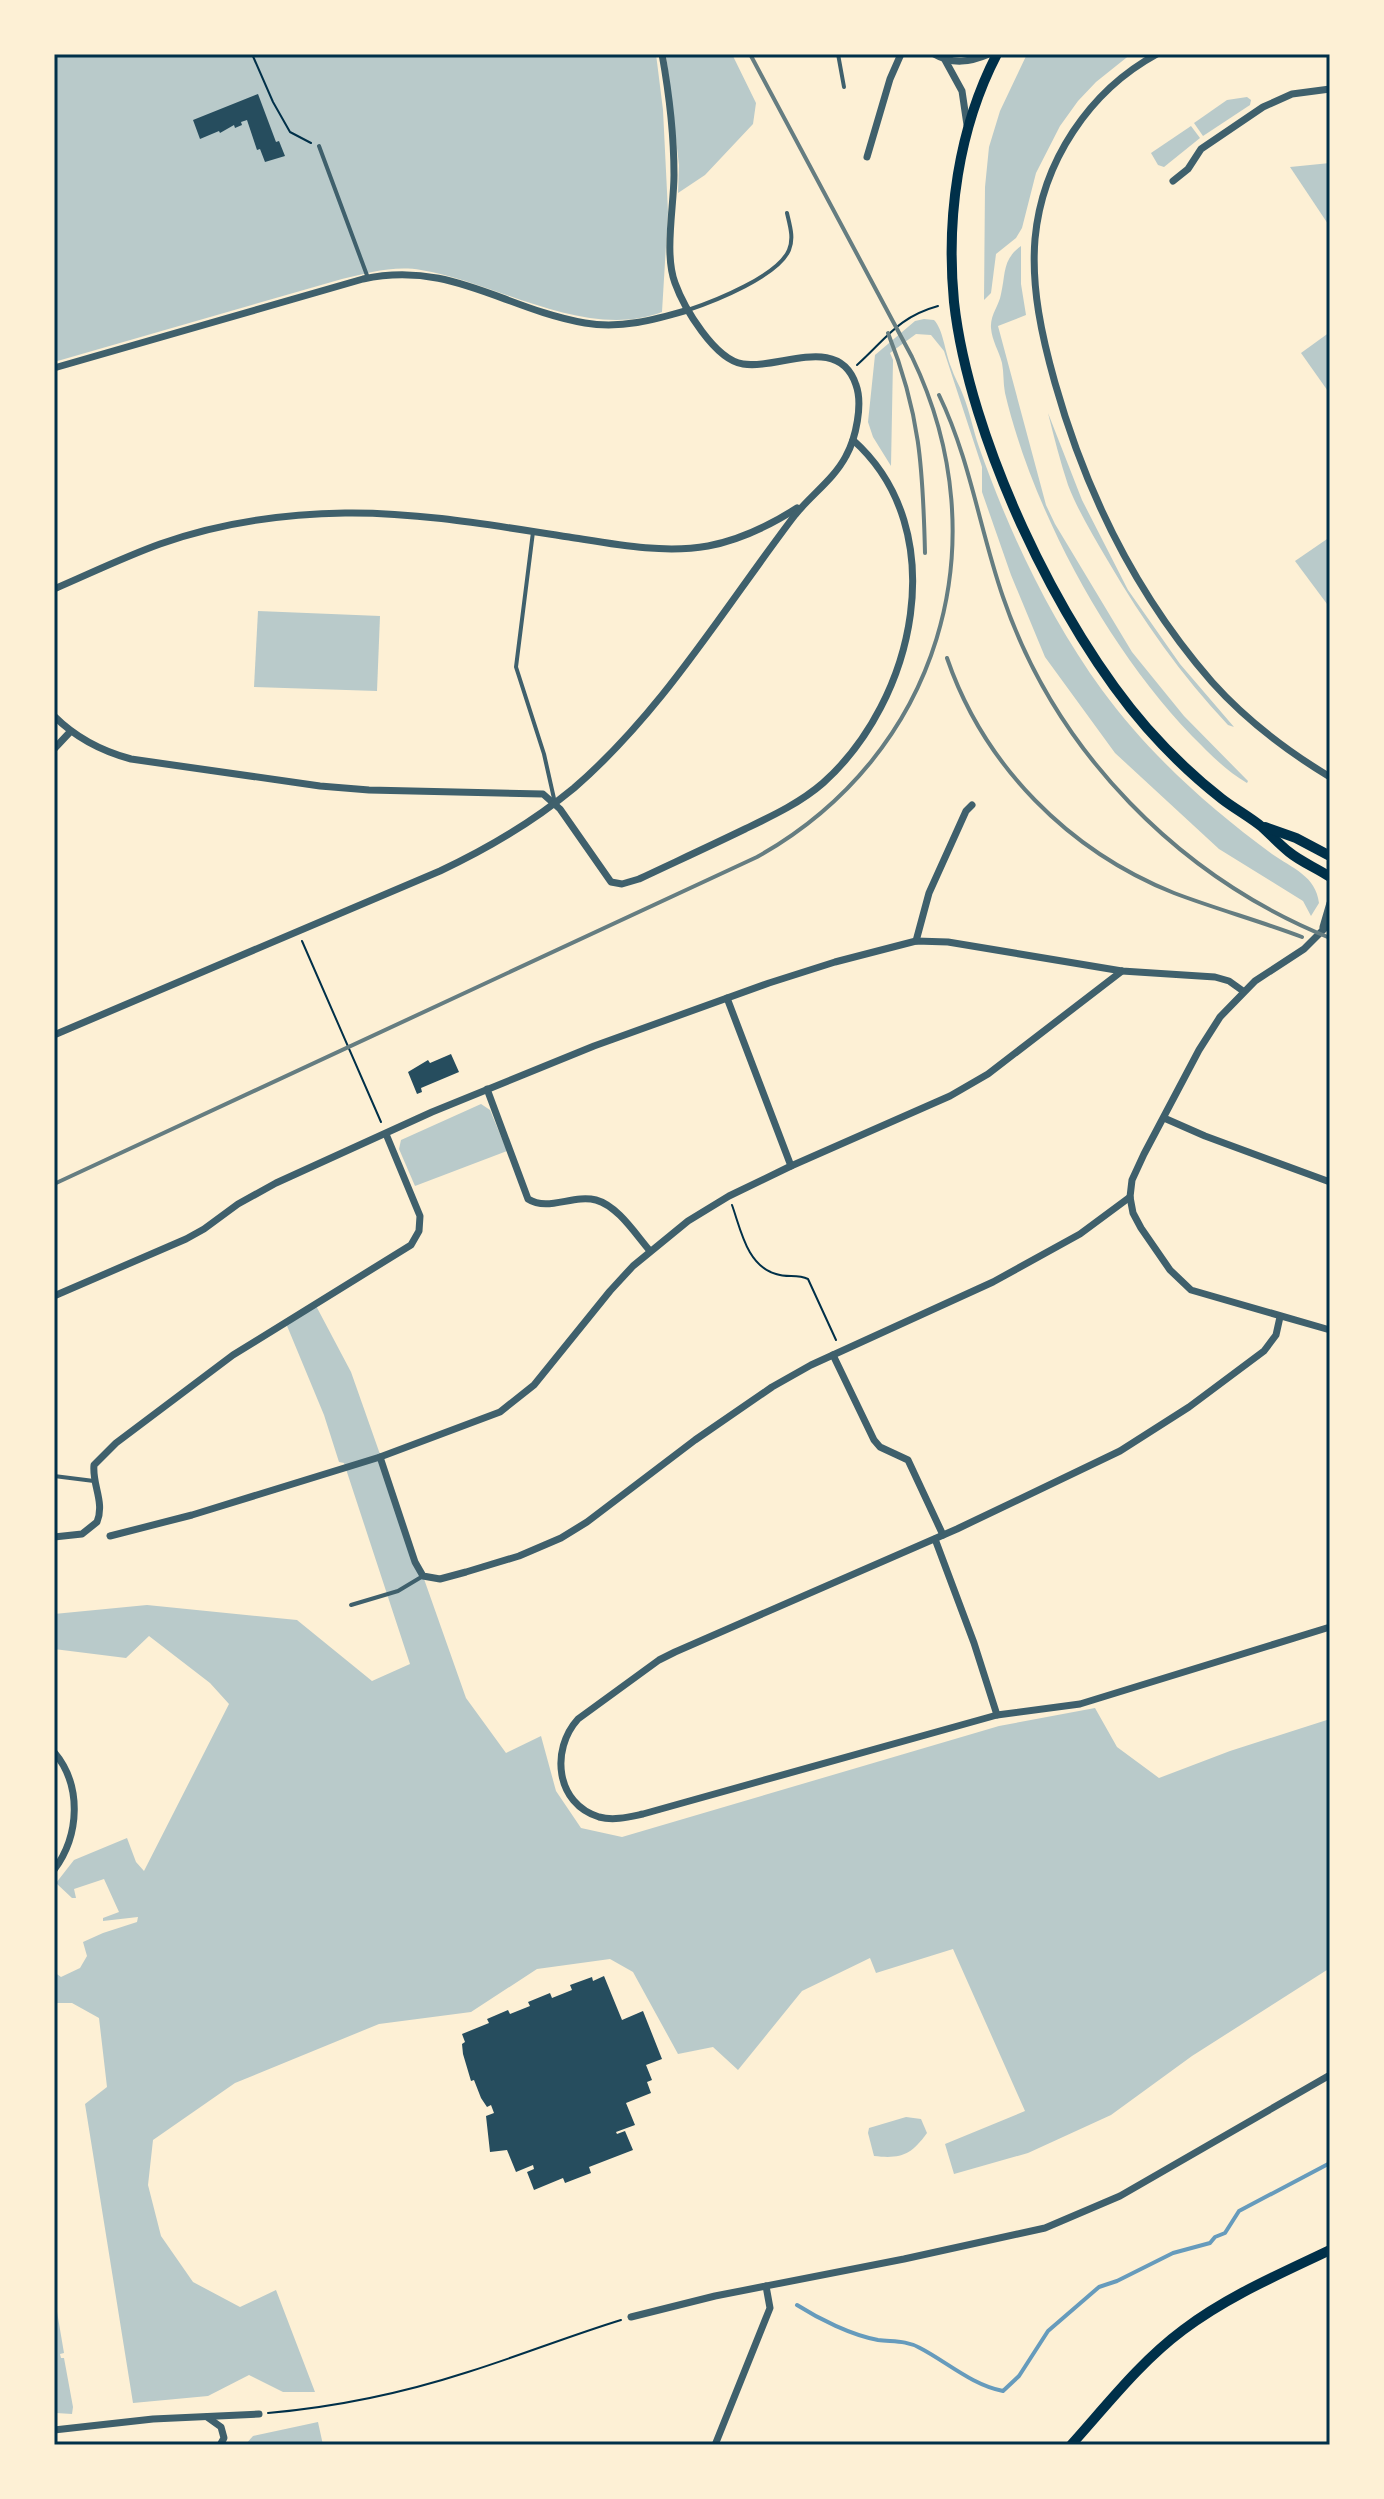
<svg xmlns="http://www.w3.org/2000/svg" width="1384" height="2499" font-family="Ubuntu,sans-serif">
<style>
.green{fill:#b9caca}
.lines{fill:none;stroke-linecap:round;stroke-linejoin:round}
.stream{stroke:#669bbc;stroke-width:4}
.building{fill:#264d5e}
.path{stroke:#003049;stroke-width:2}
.service{stroke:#3f606c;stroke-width:4}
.minor{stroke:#3f606c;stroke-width:7}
.secondary{stroke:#003049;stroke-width:10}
.rail{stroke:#657d81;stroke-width:4}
.neatline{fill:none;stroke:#003049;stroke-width:3}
</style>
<rect width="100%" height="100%" fill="#fdf0d5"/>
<g class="green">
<path d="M54 54H656L663 110 668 212 662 312C586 341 496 282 421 270 395 265 367 273 342 279L54 362Z"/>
<path d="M666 54H732L756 103 753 124 705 175 678 193 679 165Z"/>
<path d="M1027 54H1131L1096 82 1078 101 1060 126 1036 173 1022 228 1016 238 996 254 991 293 984 300 985 187 989 147 1000 111Z"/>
<path d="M1247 97 1251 100 1250 105 1203 136 1194 123 1227 100Z"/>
<path d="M1191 126 1200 138 1164 167 1158 165 1151 153Z"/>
<path d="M1330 163V227L1290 167Z"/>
<path d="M1021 246V284L1026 315 998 326 1046 505 1055 524 1132 652 1184 716 1248 781 1247 783C1226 771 1209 753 1192 736 1108 649 1033 511 1005 393 1003 383 1004 373 1002 363 999 351 992 341 991 328 990 315 999 306 1001 294 1006 273 1002 260 1021 246Z"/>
<path d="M924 319 934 320C943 329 945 352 951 367 954 377 960 386 963 395 970 412 973 430 979 447 1009 532 1049 617 1102 690 1149 754 1208 807 1272 854 1292 868 1316 876 1319 903L1311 916 1303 901 1219 849 1115 753 1045 657 1011 575 982 492V467L944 351 931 335 916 334 890 353 893 360 891 466 873 437 868 422 875 355 915 321Z"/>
<path d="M1330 332V394L1301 353Z"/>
<path d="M1048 413 1082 500 1128 590 1180 664 1234 727 1228 725C1181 675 1143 621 1108 561 1094 537 1078 511 1068 485 1060 461 1054 437 1048 413Z"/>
<path d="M1330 537V608L1295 561Z"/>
<path d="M258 611 380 616 377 691 254 687Z"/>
<path d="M481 1104 490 1110 507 1151 415 1186 399 1149 401 1140Z"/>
<path d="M314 1302 351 1372 466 1698 506 1753 541 1736 556 1791 581 1828 622 1837 999 1726 1095 1708 1117 1747 1159 1778 1230 1751 1330 1719V1968L1192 2056 1111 2115 1028 2153 954 2174 945 2144 1025 2111 953 1949 876 1973 870 1958 802 1991 738 2070 713 2047 678 2054 633 1972 610 1959 537 1969 471 2012 379 2024 235 2083 153 2140 148 2185 161 2236 193 2282 240 2307 276 2290 315 2392H283L249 2375 208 2396 133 2403 85 2104 107 2087 99 2018 72 2003H54V1972L61 1977 80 1968 87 1956 83 1942 103 1933 137 1922 138 1917 103 1921V1918L119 1912 104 1879 74 1889 76 1898H72L56 1883 74 1860 127 1838 136 1862 144 1871 229 1704 210 1683 149 1636 126 1658 54 1649V1614L147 1605 297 1620 372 1681 410 1664 344 1463 339 1462 324 1415 285 1321Z"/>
<path d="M906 2117 921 2119 927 2133C911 2155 901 2159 874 2156L868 2133 869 2128Z"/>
<path d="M54 2294 64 2353 60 2354 61 2358H64L73 2407 72 2414 56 2413 54 2401Z"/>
<path d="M318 2422 323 2445H245L253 2436Z"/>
</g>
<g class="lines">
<path class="stream" d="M797 2305C819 2319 851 2335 878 2340 892 2342 906 2340 920 2348 947 2362 972 2385 1003 2391L1019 2376 1048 2331 1099 2287 1117 2281 1173 2253 1210 2243 1215 2237 1225 2233 1239 2211 1330 2163"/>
</g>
<g class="building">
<path d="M258 94 276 142 279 141 285 156 265 162 260 149 257 150 247 120 241 122 242 125 235 128 234 125 220 133 219 131 200 139 193 120Z"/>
<path d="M451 1054 459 1072 421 1088 422 1092 417 1094 408 1072 428 1060 430 1063Z"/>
<path d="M604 1976 622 2020 643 2011 662 2059 646 2065 652 2080 647 2082 651 2093 626 2103 635 2125 616 2132 617 2134 625 2131 633 2150 589 2167 591 2173 565 2183 563 2178 534 2190 527 2172 534 2169 533 2165 516 2172 507 2150 490 2152 486 2116 494 2113 491 2105 487 2107 481 2098 474 2080 471 2081 463 2054 462 2044 465 2042 462 2034 489 2023 487 2019 508 2010 510 2014 530 2006 528 2002 550 1993 552 1998 572 1990 570 1985 592 1977 593 1981Z"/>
</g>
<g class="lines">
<g class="path">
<path d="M252 54 273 102 290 132 311 143"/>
<path d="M857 365C886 339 898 317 938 306"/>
<path d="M302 941 381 1122"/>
<path d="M732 1205C741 1230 747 1266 776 1274 787 1278 797 1274 808 1279L836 1340"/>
<path d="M268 2413C337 2407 403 2393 468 2372 519 2356 569 2336 621 2320"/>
</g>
<g class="service">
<path d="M838 54 844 87"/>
<path d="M319 146 368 278"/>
<path d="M688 310C715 301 778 276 789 250 794 238 790 226 787 213"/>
<path d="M533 532 516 667 544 754 555 803"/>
<path d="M54 1476 94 1481"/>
<path d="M351 1605 398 1591 423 1576"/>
</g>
<g class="minor">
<path d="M934 54C953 65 970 62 989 54"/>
<path d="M1157 54C1089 91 1042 162 1035 239 1031 288 1042 337 1055 383 1086 493 1137 596 1212 682 1246 720 1287 751 1330 777"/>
<path d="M945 60 962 91 967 125"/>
<path d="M867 157 890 79 901 54"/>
<path d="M1173 181 1188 169 1201 149 1263 107 1292 94 1330 89"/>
<path d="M54 368 363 279C450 260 504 309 585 323 621 329 654 320 688 310"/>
<path d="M54 589C89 574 124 557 160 544 219 523 283 514 345 513 419 512 496 526 569 537 613 544 663 554 708 546 740 540 769 526 797 508"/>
<path d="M54 716C76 738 101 751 131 759L320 786 369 790 543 794 560 809 611 882 622 884 639 879C675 862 710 846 745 829 772 816 800 803 823 783 915 701 954 530 853 440"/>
<path d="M54 749 70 732"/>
<path d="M1330 923 1304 949 1255 981 1220 1017 1199 1050 1144 1154 1132 1180 1130 1197 1133 1213 1141 1228 1170 1270 1191 1290 1330 1330"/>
<path d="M1323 927 1330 903"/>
<path d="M916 941 929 893 966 811 972 805"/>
<path d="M727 998 791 1166"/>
<path d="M54 1035 440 871C487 849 534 821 574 788 663 711 724 608 795 515 811 495 834 479 846 456 856 438 863 404 856 385 839 333 779 370 743 364 715 360 684 308 675 283 664 254 674 206 674 175 674 135 669 93 662 54"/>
<path d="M487 1089 528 1199C548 1212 573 1194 596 1200 618 1206 636 1235 650 1251"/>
<path d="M1164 1118 1205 1136 1330 1182"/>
<path d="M54 1296 186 1239 204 1229 238 1204 276 1183 432 1112 594 1046 769 983 835 962 916 941 948 942 1122 971 1215 977 1229 981 1243 991"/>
<path d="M1280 1317 1276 1335 1264 1351 1189 1407 1120 1451 957 1529 675 1652 659 1660 578 1719C550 1750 556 1804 599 1817 614 1821 629 1817 643 1814L997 1715 1080 1704 1330 1627"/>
<path d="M833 1355 874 1440 880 1447 908 1460 943 1535"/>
<path d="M380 1457 415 1562 423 1576 440 1579 466 1572 519 1556 561 1538 587 1522 695 1440 772 1387 811 1365 993 1282 1080 1234 1130 1197"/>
<path d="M110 1536 192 1515 380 1457 500 1412 534 1385 610 1291 633 1266 688 1221 729 1196 791 1166 950 1096 988 1074 1122 971"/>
<path d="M54 1537 82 1534 97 1522C105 1502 92 1485 94 1465L116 1443 233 1355 411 1245 419 1231 420 1216 386 1134"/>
<path d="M935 1539 974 1643 997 1715"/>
<path d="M54 1752C82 1785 80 1835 54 1870"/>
<path d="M631 2317 715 2296 904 2259 1045 2228 1120 2196 1330 2075"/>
<path d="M207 2417 221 2427 224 2438 220 2445"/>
<path d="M54 2430 153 2419 259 2414"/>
<path d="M715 2445 770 2308 766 2286"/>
</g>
<g class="secondary">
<path d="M997 54C958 129 946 218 954 302 969 438 1058 626 1147 728 1170 754 1195 778 1222 799 1235 809 1250 817 1262 827 1271 835 1279 844 1289 852 1301 862 1317 868 1330 877"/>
<path d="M1265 827 1296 838 1330 856"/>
<path d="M1071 2445C1107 2405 1140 2362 1183 2330 1228 2296 1280 2274 1330 2250"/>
</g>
<g class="rail">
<path d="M888 333C920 413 923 468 925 553"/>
<path d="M939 395C970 459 980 531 1003 597 1056 752 1179 877 1330 938"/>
<path d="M947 658C984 766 1069 851 1174 893 1216 909 1260 921 1302 937"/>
<path d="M54 1184 757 857C939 755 1002 544 912 357L750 54"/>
</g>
</g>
<rect width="1384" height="2499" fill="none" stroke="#fdf0d5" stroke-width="112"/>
<rect x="56" y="56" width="1272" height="2387" class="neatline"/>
</svg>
